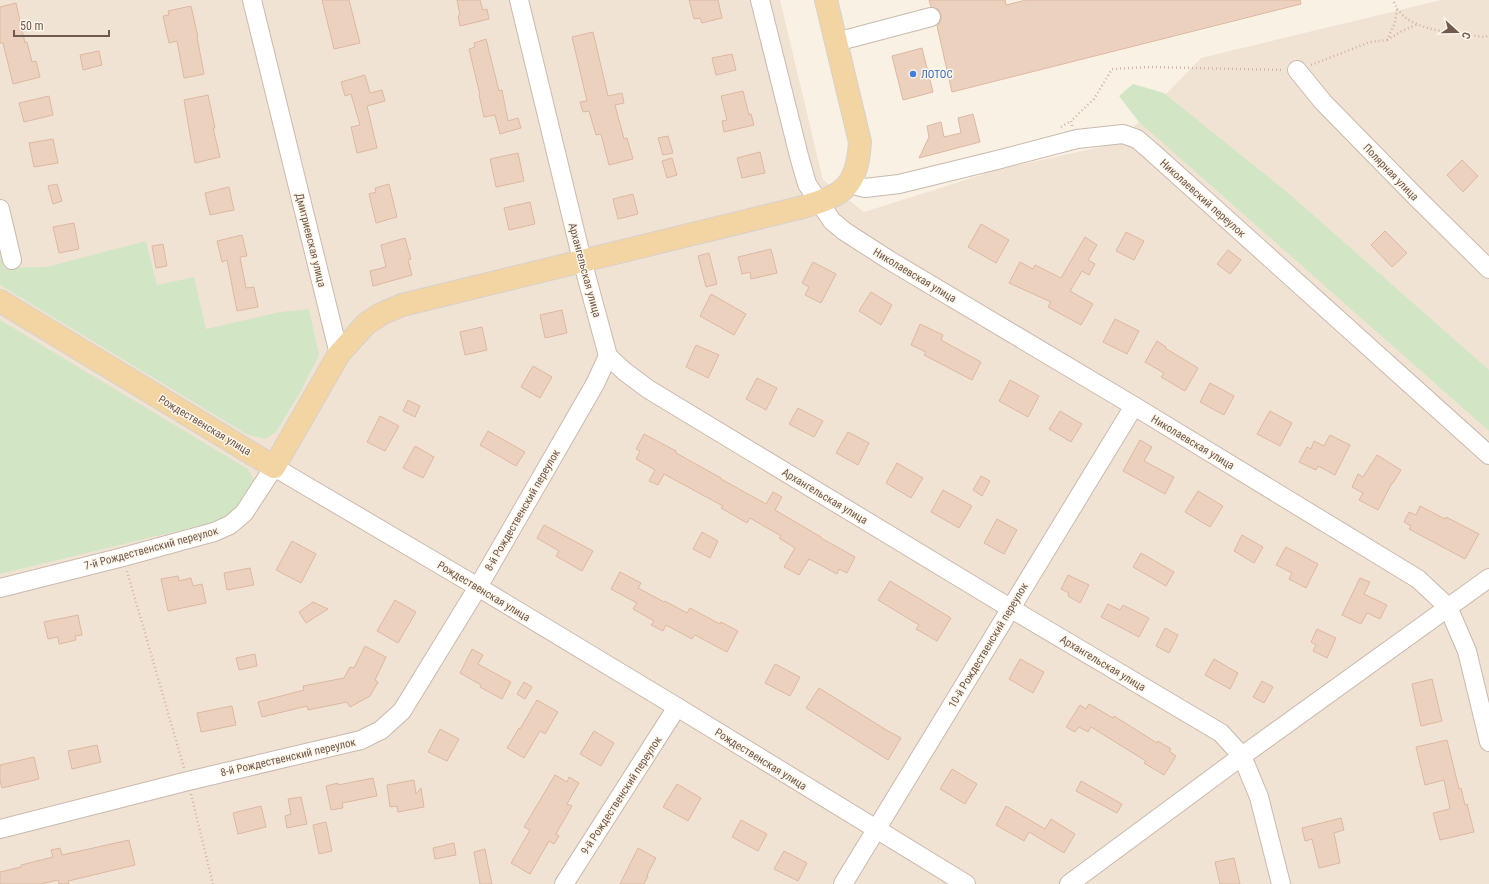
<svg xmlns="http://www.w3.org/2000/svg" width="1489" height="884" font-family="'Roboto Condensed',sans-serif">
<style>
.residential{fill:#f1e3d4}
.green{fill:#d2e6c5}
.building{fill:#ecd1bf;stroke:#ddb8a1}
.lines{fill:none;stroke-linecap:round;stroke-linejoin:round}
.minor-casing{stroke:#cab9ac;stroke-width:20}
.major-casing{stroke:#d7d1cd;stroke-width:24}
.path{stroke:#d1b4a3;stroke-width:2.5;stroke-dasharray:1 3;stroke-linecap:butt}
.minor{stroke:#fff;stroke-width:18}
.major{stroke:#f2d5a3;stroke-width:22}
.shop-dot{fill:#3f7fe0;stroke:#fdf6ea;stroke-width:1.5}
.labels{text-anchor:middle;stroke-width:3;stroke-linejoin:round;paint-order:stroke}
.shop-label{font-size:11px;fill:#366cbe;stroke:#fdf6ea;text-anchor:start}
.street-label{font-size:11px;fill:#70594d;stroke:#fdf6ea}
</style>
<rect width="100%" height="100%" fill="#faf1e5"/>
<path class="residential" d="M0 0H780L823 180 864 212 1000 169 1118 143 1201 58 1441 0H1489V884H0Z"/>
<g class="green">
<path d="M1133 84 1164 93 1287 192 1489 370V431L1139 122 1119 96Z"/>
<path d="M146 241 157 285 194 277 206 329 280 312 309 309 319 355 301 391 276 432 265 439 246 434 0 285V254L4 268 46 267Z"/>
<path d="M0 320 248 469 254 480 252 491 237 511 219 521 0 574Z"/>
</g>
<g class="building">
<path d="M322 0H349L360 43 334 49Z"/>
<path d="M457 0H480L483 10 487 9 489 19 460 26 458 16 460 15Z"/>
<path d="M689 0H718L722 18 702 23 700 18 694 19Z"/>
<path d="M929 0H1005L1006 5 1026 0H1300L1301 4 952 92 937 26 941 20V15L938 9 931 7Z"/>
<path d="M16 3 25 43 27 42 32 62 36 61 40 77 13 84 3 43H0V7Z"/>
<path d="M191 6 198 37H197L204 74 184 78 177 41 169 43 163 16 169 15 168 11Z"/>
<path d="M593 32 608 96 622 93 624 103 615 105 624 139 627 138 633 159 609 165 601 134 596 135 589 111 583 112 580 102 587 101 572 37Z"/>
<path d="M486 39 499 91 502 90 508 121 518 118 521 128 500 134 495 115 484 117 479 95H480L469 49 475 47 474 43Z"/>
<path d="M922 48 933 92 903 100 892 56Z"/>
<path d="M99 51 102 65 83 70 80 55Z"/>
<path d="M732 54 736 70 716 75 712 58Z"/>
<path d="M365 75 370 93 382 90 385 101 367 106 377 148 357 153 351 127 360 125 351 94 345 96 341 82Z"/>
<path d="M743 91 749 115 751 114 754 125 724 132 722 121 727 120 721 96Z"/>
<path d="M208 95 215 128H213L220 157 195 163 184 100Z"/>
<path d="M49 96 53 115 24 122 19 103Z"/>
<path d="M973 114 980 142 919 158 929 137 927 126 941 122 944 137 961 133 958 118Z"/>
<path d="M668 136 673 153 663 155 658 138Z"/>
<path d="M53 139 58 163 34 167 29 143Z"/>
<path d="M760 152 765 173 742 178 737 158Z"/>
<path d="M518 153 524 181 496 187 490 159Z"/>
<path d="M672 158 677 175 667 178 662 161Z"/>
<path d="M1462 160 1478 176 1463 192 1447 175Z"/>
<path d="M57 184 62 201 53 204 48 186Z"/>
<path d="M389 184 397 217 376 223 369 194 376 192 375 188Z"/>
<path d="M229 187 234 210 210 215 205 193Z"/>
<path d="M633 194 638 214 618 219 613 199Z"/>
<path d="M530 202 535 224 509 230 504 208Z"/>
<path d="M74 223 79 249 59 253 53 227Z"/>
<path d="M981 224 1009 240 996 263 968 247Z"/>
<path d="M1385 231 1407 253 1392 267 1371 245Z"/>
<path d="M1126 232 1144 241 1134 260 1116 251Z"/>
<path d="M242 235 247 256 240 257 246 288 254 287 258 307 237 311 227 260 222 262 217 241Z"/>
<path d="M1085 237 1097 245 1088 260 1095 264 1089 275 1082 271 1070 291 1093 304 1081 325 1048 307 1051 302 1009 283 1020 262 1033 269 1035 265 1061 278Z"/>
<path d="M405 238 411 259 408 260 412 275 373 286 370 271 386 267 381 245Z"/>
<path d="M163 244 167 266 156 268 152 246Z"/>
<path d="M771 249 777 273 751 279 750 272 742 274 738 257Z"/>
<path d="M1228 250 1241 260 1230 274 1217 264Z"/>
<path d="M709 253 717 284 706 287 698 256Z"/>
<path d="M813 262 836 274 821 303 805 295 809 287 802 283Z"/>
<path d="M871 292 892 305 881 325 859 311Z"/>
<path d="M711 294 746 314 734 335 700 316Z"/>
<path d="M562 310 567 333 545 338 540 315Z"/>
<path d="M1115 319 1139 331 1127 354 1103 342Z"/>
<path d="M920 324 943 335 941 340 981 362 972 380 924 355 926 352 911 345Z"/>
<path d="M482 327 487 350 465 355 460 332Z"/>
<path d="M1157 341 1166 347 1165 348 1198 368 1185 391 1161 377 1164 373 1145 362Z"/>
<path d="M696 345 719 355 708 378 686 367Z"/>
<path d="M533 366 552 377 540 398 521 387Z"/>
<path d="M757 378 777 388 766 410 746 399Z"/>
<path d="M1010 380 1039 396 1028 417 999 401Z"/>
<path d="M1210 383 1234 396 1224 415 1200 402Z"/>
<path d="M408 400 420 406 415 417 403 411Z"/>
<path d="M798 408 823 421 814 437 789 424Z"/>
<path d="M1060 411 1082 424 1071 442 1049 429Z"/>
<path d="M1270 411 1292 423 1280 446 1257 434Z"/>
<path d="M380 416 399 426 385 451 367 442Z"/>
<path d="M488 431 525 452 516 466 480 445Z"/>
<path d="M848 432 869 443 858 465 836 453Z"/>
<path d="M644 434 676 451V453L721 478V479L766 504 773 492 782 497 775 510 821 537V538L855 557 847 573 839 569 837 574 809 559 799 575 784 567 795 548 779 538 781 536 750 518 747 523 721 508 723 506 664 474 658 485 649 481 655 470 636 459 640 451 636 449Z"/>
<path d="M1330 435 1350 445 1335 475 1318 466 1316 470 1299 462 1307 447 1311 449 1314 441 1324 446Z"/>
<path d="M1140 440 1152 447 1144 461 1174 477 1165 494 1123 471Z"/>
<path d="M415 446 434 457 423 478 403 468Z"/>
<path d="M1377 455 1401 470 1393 483H1392L1378 510 1359 500 1363 493 1352 487 1358 474 1363 477Z"/>
<path d="M897 463 923 478 911 498 886 483Z"/>
<path d="M981 476 990 481 982 496 973 490Z"/>
<path d="M943 490 972 506 959 528 931 512Z"/>
<path d="M1198 491 1223 506 1210 527 1185 512Z"/>
<path d="M1420 506 1445 519 1446 517 1479 534 1465 559 1409 529 1411 526 1404 522 1409 512 1416 515Z"/>
<path d="M997 519 1017 530 1004 554 984 543Z"/>
<path d="M544 525 593 551 582 571 556 556 559 551 537 538Z"/>
<path d="M702 532 718 541 710 558 693 549Z"/>
<path d="M1242 535 1263 547 1254 563 1234 551Z"/>
<path d="M292 541 316 554 301 583 276 570Z"/>
<path d="M1286 547 1318 564 1306 588 1289 579 1292 573 1276 565Z"/>
<path d="M1141 553 1174 572 1166 586 1133 567Z"/>
<path d="M250 568 254 585 227 590 224 573Z"/>
<path d="M620 572 641 583 638 588 664 602 665 601 687 613 690 608 720 624 721 622 738 631 727 652 695 635 692 639 666 625 663 631 651 625 654 621 633 609 637 603 611 589Z"/>
<path d="M1068 575 1089 585 1080 603 1068 596 1069 593 1061 589Z"/>
<path d="M178 576 179 581 191 578 193 586 202 584 206 603 168 611 161 579Z"/>
<path d="M1360 578 1370 582 1364 594 1387 605 1380 619 1367 613 1361 624 1342 615Z"/>
<path d="M890 581 951 618 937 641 916 629 919 625 878 600Z"/>
<path d="M395 600 416 612 398 643 377 631Z"/>
<path d="M313 602 328 609 306 623 299 612Z"/>
<path d="M1108 604 1120 610 1123 605 1149 618 1139 637 1101 617Z"/>
<path d="M78 615 82 635 75 636 76 640 59 644 58 637 48 639 44 622Z"/>
<path d="M1165 628 1178 635 1169 653 1156 646Z"/>
<path d="M1317 629 1336 638 1327 658 1313 651 1316 645 1311 642Z"/>
<path d="M365 646 386 657 375 680 378 682 370 696 350 707 347 702 308 710 307 706 262 717 258 702 304 690 303 686 344 678 350 667 354 668Z"/>
<path d="M472 649 483 655 478 664 511 682 502 699 480 687 481 685 460 673Z"/>
<path d="M255 654 257 666 239 670 236 658Z"/>
<path d="M1020 659 1044 672 1033 693 1009 679Z"/>
<path d="M1214 659 1238 673 1230 689 1205 675Z"/>
<path d="M775 664 800 677 790 696 765 683Z"/>
<path d="M1432 679 1442 721 1421 726 1412 684Z"/>
<path d="M1262 681 1273 687 1264 703 1253 697Z"/>
<path d="M524 682 532 687 525 699 517 694Z"/>
<path d="M819 688 888 731 901 738 888 760 806 708Z"/>
<path d="M537 700 558 712 545 734 540 731 524 758 507 748 519 728 520 729Z"/>
<path d="M1089 704 1113 718 1114 716 1157 743 1158 741 1171 749 1169 751 1176 756 1164 775 1144 763 1146 761 1091 727 1088 732 1079 727 1075 732 1066 727 1080 705 1086 709Z"/>
<path d="M232 706 236 725 201 732 197 713Z"/>
<path d="M440 729 459 739 447 761 428 752Z"/>
<path d="M594 731 614 743 601 766 580 754Z"/>
<path d="M1447 740 1459 789 1461 788 1465 805 1467 804 1474 832 1440 840 1433 813 1450 809 1444 780 1425 785 1416 747Z"/>
<path d="M97 745 101 762 72 769 68 751Z"/>
<path d="M34 757 39 779 2 788 0 781V765Z"/>
<path d="M952 769 977 784 965 804 940 789Z"/>
<path d="M555 775 567 782 569 777 579 783 567 804 572 806 556 834 559 836 554 844 549 841 530 874 511 863 530 830 524 827Z"/>
<path d="M373 778 377 796 342 803 343 808 331 810 326 786 338 783V785Z"/>
<path d="M414 780 416 794 421 788 424 807 398 812 397 806 390 807 387 785Z"/>
<path d="M1081 781 1122 804 1117 813 1076 791Z"/>
<path d="M677 784 701 798 688 821 663 807Z"/>
<path d="M301 797 307 824 287 828 285 816 291 814 288 799Z"/>
<path d="M261 806 266 827 238 834 233 813Z"/>
<path d="M1006 806 1045 829 1051 819 1075 834 1064 853 1029 832 1024 841 996 825Z"/>
<path d="M1341 818 1344 830 1334 833 1340 863 1319 868 1312 839 1305 841 1302 828Z"/>
<path d="M741 820 767 834 758 851 732 837Z"/>
<path d="M326 822 332 851 319 854 313 825Z"/>
<path d="M129 840 135 865 68 881 69 884H59L58 880 40 884H0V872L21 867V865L53 857 51 850 60 848 62 855Z"/>
<path d="M454 843 456 855 435 859 433 848Z"/>
<path d="M638 848 656 858 647 875 648 876 644 884H620Z"/>
<path d="M485 849 488 865 492 884H480L474 852Z"/>
<path d="M784 851 807 863 798 881 774 869Z"/>
<path d="M1234 858 1240 884H1220L1215 862Z"/>
</g>
<g class="lines">
<g class="minor-casing">
<g id="minor">
<path d="M252 0 339 354"/>
<path d="M519 0 582 260 608 356 624 371 648 389 1010 608 1221 733 1242 756 1259 797 1281 884"/>
<path d="M760 0 799 156 807 184 832 221 844 231 889 260 1134 406 1418 579 1448 607 1467 651 1489 742"/>
<path d="M836 42 931 17"/>
<path d="M1297 70 1323 102 1418 199 1489 269"/>
<path d="M849 184 865 188 899 184 997 160 1077 139 1123 134 1137 139 1151 151 1489 455"/>
<path d="M0 209 12 260"/>
<path d="M0 588 123 557 214 532 230 525 244 513 274 467 478 587 677 707 966 884"/>
<path d="M0 829 188 781 361 740 381 730 402 711 478 587 595 384 608 356"/>
<path d="M564 884 677 707"/>
<path d="M843 884 1134 406"/>
<path d="M1069 884 1242 756 1489 578"/>
</g>
</g>
<g class="major-casing">
<path id="major" d="M0 301 274 467 339 354 366 324 381 314 402 305 803 207C844 195 857 187 860 142L826 0"/>
</g>
<g class="path">
<path d="M1397 9C1400 12 1403 16 1406 18 1425 32 1462 34 1485 37L1489 35"/>
<path d="M1387 40 1402 31 1418 24"/>
<path d="M1311 65 1370 42 1387 40 1395 23 1397 9 1393 0"/>
<path d="M1072 126 1071 121 1094 99 1112 69 1151 67 1283 70"/>
<path d="M1061 127 1071 121"/>
<path d="M127 571 184 768"/>
<path d="M191 794 213 884"/>
</g>
<use href="#minor" class="minor"/>
<use href="#major" class="major"/>
</g>
<circle class="shop-dot" cx="913" cy="74" r="4"/>
<g class="labels">
<g class="shop-label">
<text x="921" y="78">ЛОТОС</text>
</g>
<g class="street-label">
<text transform="translate(1391 172) rotate(46)" y="4">Полярная улица</text>
<text transform="translate(1203 198) rotate(42)" y="4">Николаевский переулок</text>
<text transform="translate(311 240) rotate(76)" y="4">Дмитриевская улица</text>
<text transform="translate(585 270) rotate(75)" y="4">Архангельская улица</text>
<text transform="translate(915 275) rotate(31)" y="4">Николаевская улица</text>
<text transform="translate(205 425) rotate(31)" y="4">Рождественская улица</text>
<text transform="translate(1193 442) rotate(31)" y="4">Николаевская улица</text>
<text transform="translate(825 496) rotate(31)" y="4">Архангельская улица</text>
<text transform="translate(522 510) rotate(-60)" y="4">8-й Рождественский переулок</text>
<text transform="translate(151 548) rotate(-15)" y="4">7-й Рождественский переулок</text>
<text transform="translate(484 591) rotate(31)" y="4">Рождественская улица</text>
<text transform="translate(988 645) rotate(-59)" y="4">10-й Рождественский переулок</text>
<text transform="translate(1103 663) rotate(31)" y="4">Архангельская улица</text>
<text transform="translate(288 757) rotate(-13)" y="4">8-й Рождественский переулок</text>
<text transform="translate(761 759) rotate(32)" y="4">Рождественская улица</text>
<text transform="translate(621 795) rotate(-57)" y="4">9-й Рождественский переулок</text>
</g>
</g>
<g transform="translate(1457 32) rotate(111)" stroke="#fdf6ea" stroke-width="3" paint-order="stroke">
<path d="M0-3L7 15L0 10L-7 15Z" fill="#70594d"/>
<text y="-6" font-size="11" font-weight="bold" text-anchor="middle" fill="#70594d">С</text>
</g>
<path d="M14 30v6h95v-6" fill="none" stroke="#70594d" stroke-width="2"/>
<text x="20" y="30" font-size="12" fill="#70594d" stroke="#fdf6ea" stroke-width="3" paint-order="stroke">50 m</text>
</svg>
